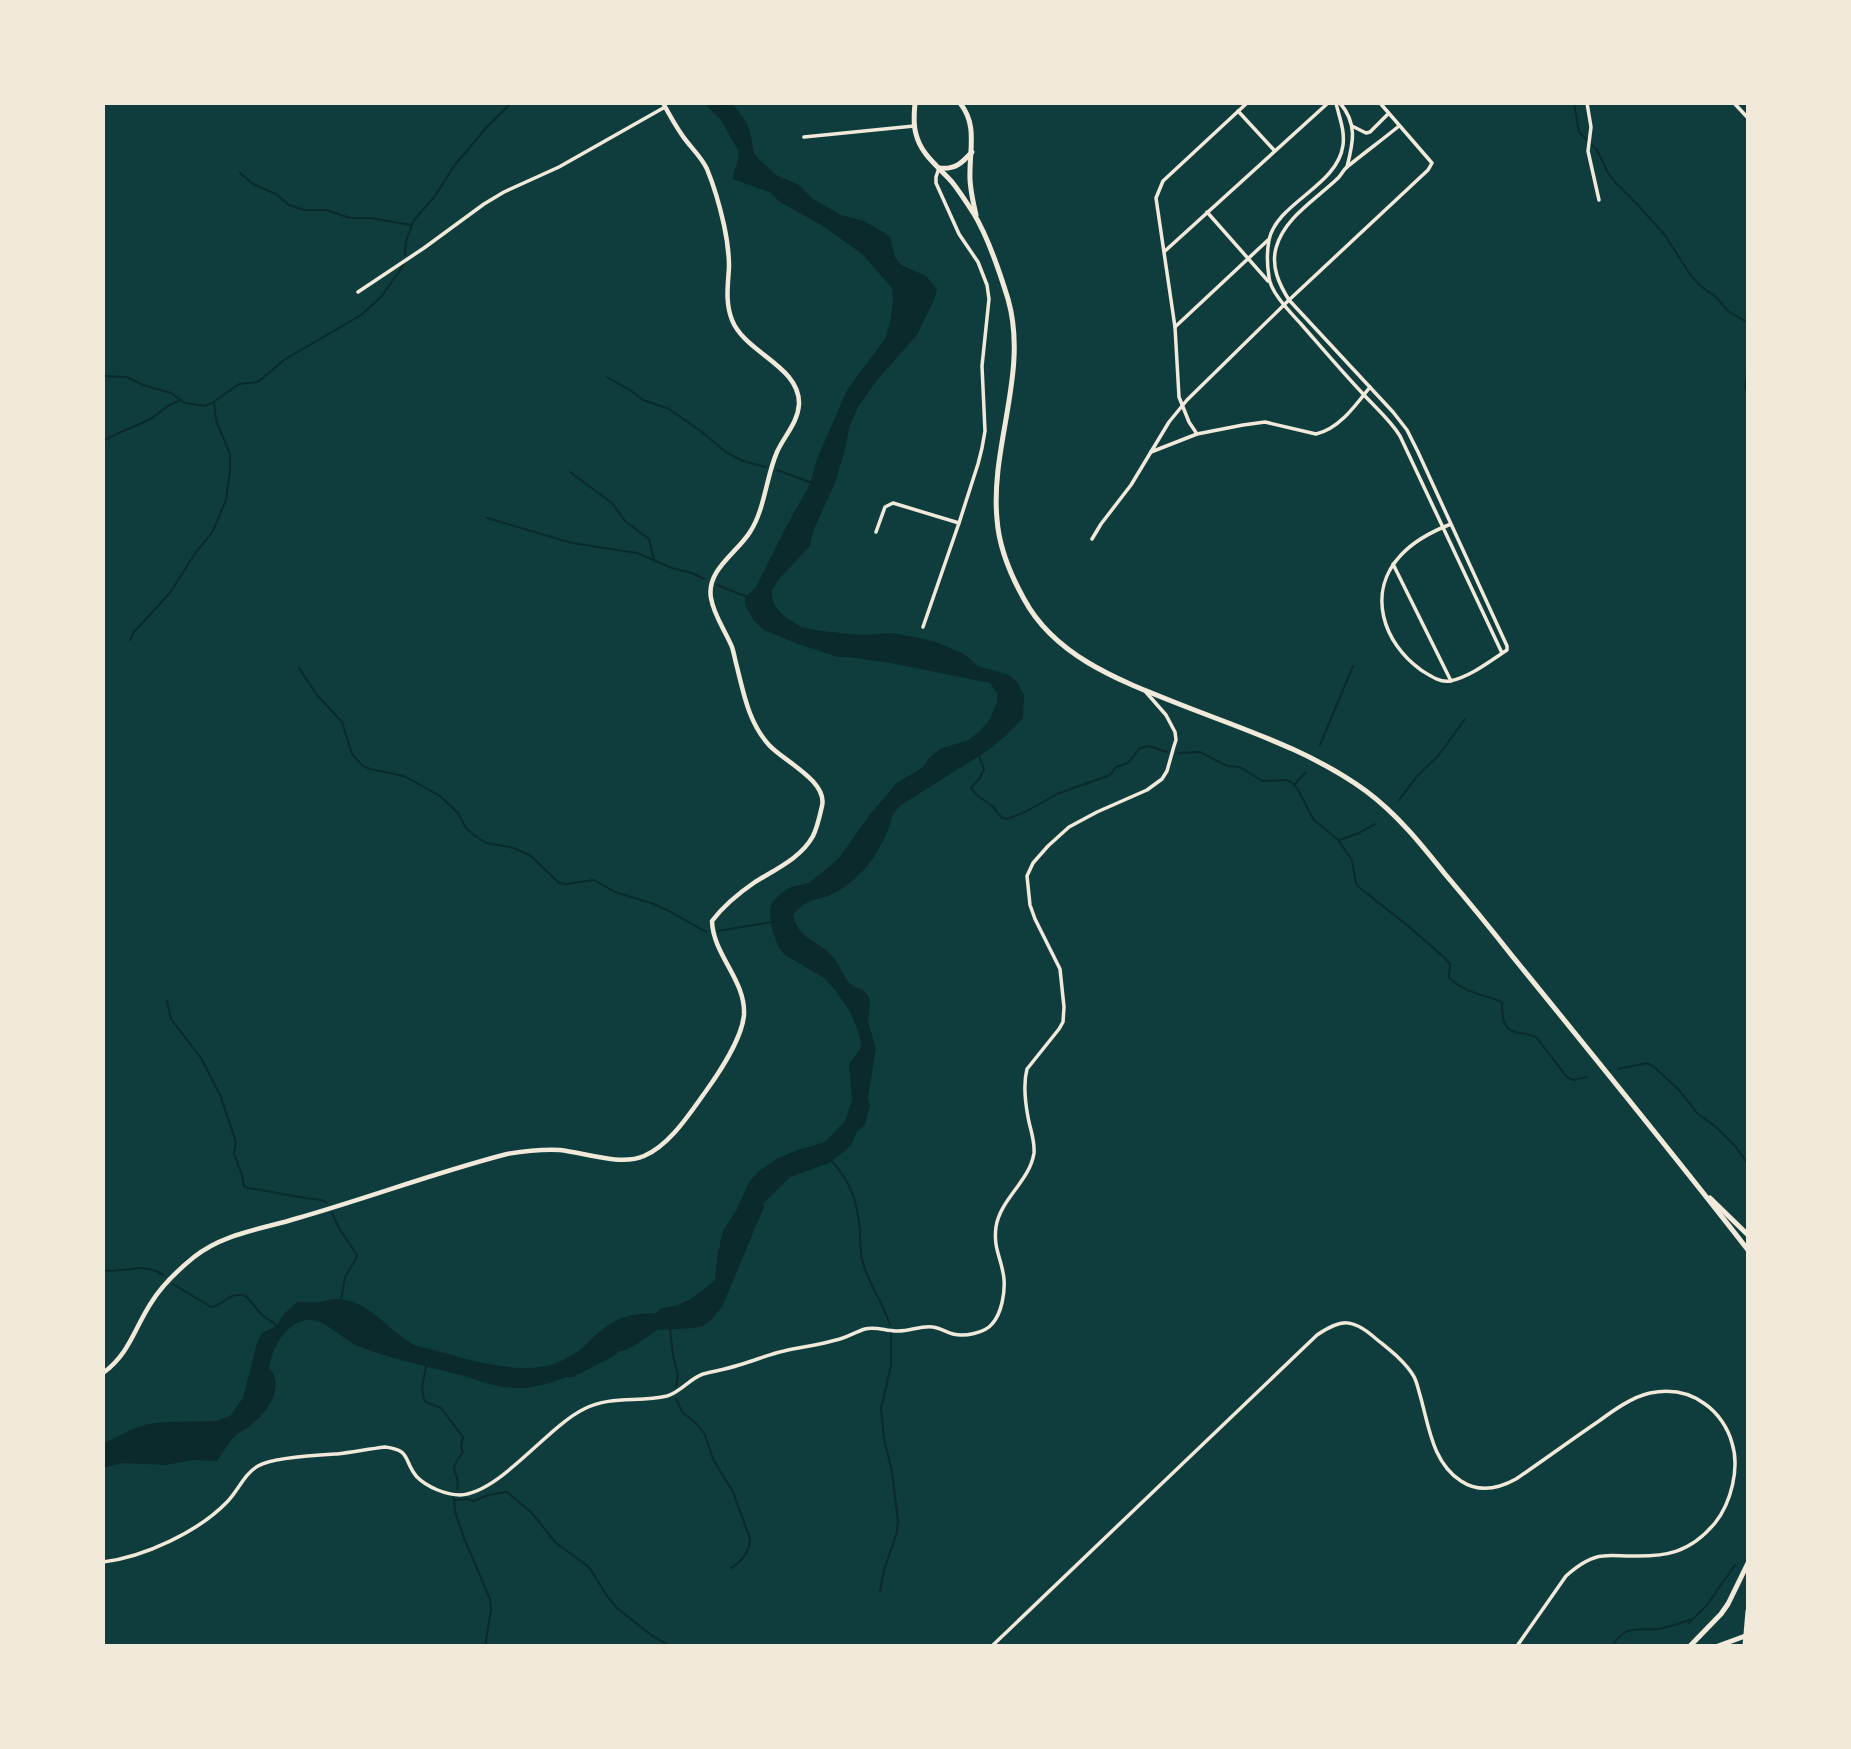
<svg xmlns="http://www.w3.org/2000/svg" width="1851" height="1749" font-family="'Alegreya Sans',sans-serif">
<style>
.water{fill:#0a2a2b}
.lines{fill:none;stroke-linecap:round;stroke-linejoin:round}
.stream{stroke:#0a2a2b;stroke-width:2}
.minor{stroke:#f1e9da;stroke-width:3.5}
.tertiary{stroke:#f1e9da;stroke-width:4.5}
.primary{stroke:#f1e9da;stroke-width:5}
.trunk{stroke:#f1e9da;stroke-width:5}
</style>
<rect width="100%" height="100%" fill="#0f3d3e"/>
<path class="water" d="M704 103H732L746 121 750 131 754 153 760 160 776 175 799 185 813 199 841 215 864 221 885 233 890 237 895 257 901 265 926 276 937 289 934 300 917 335 877 380 858 407 849 428 846 446 835 483 813 531 810 546 779 579 772 590V597L775 606 785 617 801 627 821 631 863 635 892 633 920 638 936 642 964 654 978 666 1009 675 1017 682 1024 695 1023 718 1005 736 987 751 901 805C890 816 893 816 889 828 883 842 874 859 864 870 855 878 845 888 834 893 817 902 809 896 793 915 799 941 819 940 834 958 843 969 845 987 862 989L868 995 870 1003 868 1022 876 1048 868 1098 870 1106 865 1125 857 1132 852 1143 846 1150 829 1163 790 1177 763 1204 764 1207 722 1307 711 1320 703 1326 695 1328 657 1330 634 1346 623 1351H619L614 1356 573 1377H566C552 1383 534 1388 519 1388 498 1389 476 1379 456 1374 423 1365 390 1359 358 1346 344 1340 325 1320 311 1320 287 1319 272 1348 269 1368 286 1386 267 1413 251 1425 247 1429 242 1430 237 1434 229 1442 223 1452 217 1461L193 1460 166 1465 123 1463 103 1468V1444L132 1429 148 1424 167 1422 216 1421 230 1416 243 1398 257 1343 262 1333 277 1326 283 1315 297 1302C305 1302 312 1303 320 1302 326 1301 331 1299 337 1299 369 1300 388 1330 414 1345 456 1355 504 1374 547 1366 557 1364 568 1357 577 1352 584 1347 590 1340 597 1334 618 1316 629 1314 656 1313L661 1308C683 1307 699 1294 715 1280L718 1250 720 1248V1242L724 1229 737 1209 749 1182 758 1172 778 1158 795 1151 825 1142 845 1121 852 1100 849 1064 860 1049 861 1043 857 1028 849 1010 835 990 824 978 785 955 779 948 772 930 770 912 771 904 780 894 791 887 809 883 831 865 839 858 871 813 898 782 922 768 930 757 940 749 968 740 980 731 990 719 997 702V693L990 683 891 663 848 657H838L798 644 764 630 754 621 745 605V597L756 587 786 527 810 484 817 459 847 390 885 339 891 318 893 300 892 288 862 254 823 226 780 202 769 192 733 179C733 169 741 159 738 150L721 120Z"/>
<g class="lines">
<g class="stream">
<path d="M1574 103 1579 132 1597 150 1608 173 1615 182 1637 204 1664 234 1692 277 1703 288 1715 296 1728 311 1748 323"/>
<path d="M240 173 253 184 276 194 289 205 304 210H326L350 218H371L411 225"/>
<path d="M405 255 406 241 414 220 435 196 454 166 486 128 511 103"/>
<path d="M1748 367 1745 387 1748 394"/>
<path d="M103 376 127 377 143 385 171 393 185 403 205 406 212 403 239 384 258 382 284 360 361 315 381 297 399 272 404 263"/>
<path d="M607 377 630 390 643 400 669 409 702 432 726 452 743 461 766 467"/>
<path d="M103 441C118 432 135 427 150 419 161 413 166 404 179 401"/>
<path d="M777 470 812 483"/>
<path d="M570 472 612 503 625 521 649 539 654 559"/>
<path d="M487 518 572 543 637 553 672 568 692 573 704 579"/>
<path d="M717 585 745 596"/>
<path d="M130 640 133 633 169 594 196 552 206 540 213 531 226 500 230 471V454L216 420 214 403"/>
<path d="M299 668 317 695 342 722 352 754 363 766 370 769 404 776 440 796 458 813 466 828 475 836 487 843 514 848 531 856 559 883 567 884 594 880 615 892 651 903 667 910 706 932"/>
<path d="M1320 745 1353 666"/>
<path d="M1178 753 1200 752 1227 766 1240 767 1262 781 1285 780 1291 782 1297 788 1313 819 1338 840 1352 860 1356 884 1360 888 1408 926 1445 958 1450 964 1449 978C1465 993 1483 994 1502 1002 1502 1015 1502 1031 1519 1033 1526 1034 1530 1034 1536 1037L1567 1077 1573 1080 1587 1077"/>
<path d="M978 754 984 769 980 778 971 788 977 795 992 806 1001 817 1007 819 1025 812 1057 794 1110 775 1116 767 1128 763 1140 748 1149 746 1167 752"/>
<path d="M1295 784 1306 772"/>
<path d="M1399 800 1418 775 1438 756 1465 719"/>
<path d="M1339 840 1359 833 1375 824"/>
<path d="M718 931 772 922"/>
<path d="M167 1001 171 1019 201 1058 220 1095 236 1142 234 1154 242 1175 244 1187 305 1198 322 1200 327 1203"/>
<path d="M1618 1069 1647 1063 1653 1066 1680 1091 1697 1113 1716 1127 1736 1147 1748 1164"/>
<path d="M832 1161C852 1184 857 1201 860 1231 860 1240 860 1250 862 1259 867 1283 883 1301 890 1325"/>
<path d="M332 1213 339 1228 357 1255 356 1259 345 1277 341 1300"/>
<path d="M103 1270C124 1274 144 1261 163 1275"/>
<path d="M173 1284 211 1307C225 1306 226 1291 246 1296L262 1315 278 1326"/>
<path d="M670 1329 673 1355 678 1375 676 1387"/>
<path d="M426 1367 422 1387 424 1400 426 1402 441 1408 463 1437 461 1447 463 1452C444 1476 462 1470 457 1489"/>
<path d="M676 1399 683 1413 696 1423 705 1435 713 1459 733 1492 750 1539C750 1552 742 1561 731 1568"/>
<path d="M454 1497 455 1512 464 1538 490 1599 491 1610 485 1646"/>
<path d="M454 1500 467 1499 474 1501 488 1495 507 1492 531 1512 556 1543 589 1567 607 1596 617 1608 651 1635 670 1646"/>
<path d="M880 1591 884 1570 897 1532 898 1521 892 1471 884 1439 881 1408 891 1366V1333"/>
<path d="M1688 1624 1707 1605 1735 1565"/>
<path d="M1612 1646C1629 1622 1635 1632 1658 1629 1670 1627 1681 1623 1692 1619"/>
</g>
<g class="minor">
<path d="M1336 103C1339 117 1345 130 1343 145 1338 186 1276 203 1269 240 1267 251 1267 265 1269 277 1270 292 1291 313 1301 324 1322 348 1343 373 1365 396 1377 409 1391 421 1400 436L1502 653"/>
<path d="M1340 103C1358 124 1353 143 1347 167"/>
<path d="M1587 103 1591 127 1588 151 1599 200"/>
<path d="M1734 103 1748 118"/>
<path d="M1238 111 1274 150"/>
<path d="M1352 126 1366 133 1370 132 1388 114"/>
<path d="M1399 126C1382 140 1364 153 1347 167 1343 170 1341 176 1337 179 1315 200 1284 218 1276 248 1271 267 1279 284 1289 300L1393 412 1407 430 1418 452 1507 646V650C1490 661 1470 677 1450 681 1440 683 1429 675 1421 670 1383 643 1366 592 1401 555 1415 540 1433 531 1451 524"/>
<path d="M804 137 914 126"/>
<path d="M1207 212 1268 281"/>
<path d="M1165 251 1328 103"/>
<path d="M358 292 424 248 484 204 504 192 559 167 665 107"/>
<path d="M1175 327 1268 240"/>
<path d="M1197 434 1189 422 1179 397 1175 327 1156 198 1163 181 1247 103"/>
<path d="M1151 452 1197 434 1243 425 1265 422 1316 434C1339 429 1356 405 1370 387"/>
<path d="M876 532 885 507 893 503 959 523"/>
<path d="M1092 539 1101 524 1131 485 1169 422 1187 400 1289 300 1428 170 1432 163 1380 103"/>
<path d="M1393 564 1451 681"/>
<path d="M923 627 959 523 978 464 982 448 985 431 982 366 989 299 987 285 978 262 959 234 936 183V177L939 168"/>
<path d="M103 1562C144 1557 198 1532 227 1502 238 1491 244 1474 258 1466 274 1457 318 1455 337 1454 353 1452 369 1449 385 1447 412 1450 403 1461 417 1477 427 1487 446 1495 460 1495 500 1493 547 1427 584 1409 611 1395 639 1403 667 1396 681 1392 689 1379 703 1374 715 1371 727 1369 739 1365 754 1361 769 1354 784 1351 801 1347 819 1345 836 1340 846 1338 855 1332 865 1329 875 1326 886 1331 896 1331 909 1332 921 1325 933 1327 940 1328 946 1332 953 1334 964 1337 985 1333 992 1324 1002 1313 1005 1292 1004 1279 1002 1259 993 1249 996 1227 1000 1199 1030 1181 1034 1153 1035 1140 1030 1129 1028 1117 1025 1101 1023 1084 1027 1069L1059 1029 1063 1022 1064 1007 1060 969 1035 919 1030 905 1027 876 1033 863 1048 846 1069 827 1097 812 1147 790 1162 779 1167 771 1174 746 1176 740 1175 732 1166 715 1145 691"/>
<path d="M992 1646 1317 1335C1341 1319 1352 1318 1374 1337 1387 1348 1404 1360 1413 1375 1417 1381 1418 1389 1420 1395 1429 1426 1432 1462 1461 1481 1479 1493 1498 1489 1516 1479 1544 1460 1571 1440 1599 1421 1614 1410 1632 1397 1650 1393 1670 1389 1689 1392 1705 1404 1718 1413 1728 1428 1732 1443 1740 1468 1731 1503 1715 1523 1690 1553 1666 1557 1630 1556 1621 1556 1611 1555 1603 1556 1590 1557 1576 1567 1566 1576L1517 1646"/>
</g>
<path class="tertiary" d="M103 1373C130 1353 134 1329 151 1303 162 1285 178 1270 194 1257 224 1233 263 1229 298 1218 368 1198 437 1172 507 1154 525 1151 543 1149 560 1150 585 1153 621 1166 644 1156 670 1145 690 1113 706 1091 719 1073 742 1038 744 1015 746 980 713 955 712 921 724 905 739 893 755 882 776 869 801 858 813 836 817 828 820 815 822 806 828 781 782 760 769 745 749 723 744 695 737 667 735 660 734 653 732 647 725 630 714 616 711 598 706 570 737 553 750 532 765 509 766 477 777 452 784 436 798 423 799 404 800 366 745 353 732 320 725 302 728 285 729 267 729 253 727 239 724 225 720 207 714 186 707 169 701 156 690 147 682 135 675 125 669 114 663 103"/>
<g class="primary">
<path d="M1710 1198 1748 1235"/>
<path d="M1718 1646 1748 1635"/>
</g>
<g class="trunk">
<path d="M915 103C914 113 913 124 916 134 921 155 939 167 952 182 960 192 967 203 974 214 988 237 1000 273 1008 299 1029 372 990 446 997 519 999 548 1010 574 1024 599 1055 657 1121 681 1179 704 1242 729 1310 750 1366 791 1397 814 1421 844 1445 874 1468 901 1491 929 1513 957 1592 1054 1671 1151 1748 1250"/>
<path d="M960 103C977 124 970 147 970 172 969 186 973 201 976 215"/>
<path d="M939 168C955 170 962 163 972 152"/>
<path d="M1690 1646 1721 1614 1728 1604 1748 1563"/>
<path d="M1745 1646 1748 1611"/>
</g>
</g>
<rect width="1851" height="1749" fill="none" stroke="#f1e9da" stroke-width="210"/>
</svg>
